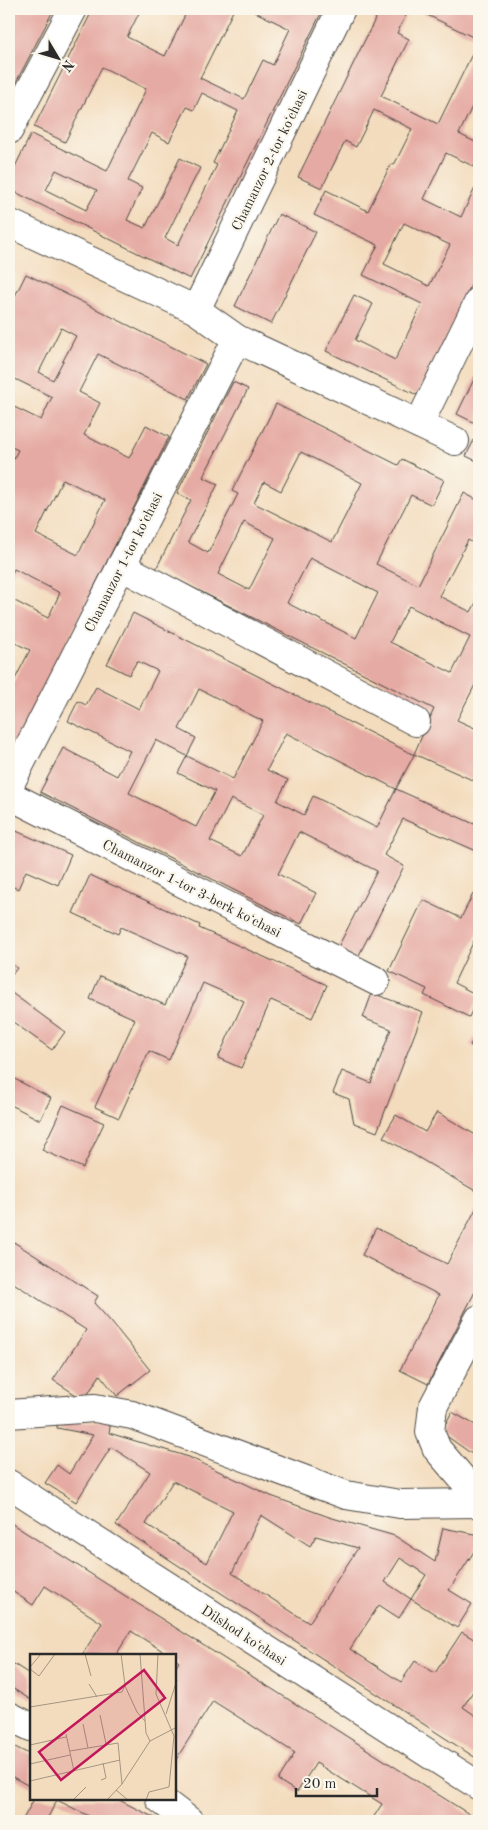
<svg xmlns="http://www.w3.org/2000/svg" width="488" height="1830" font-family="'Old Standard TT',serif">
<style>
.building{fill:#e5aaa3;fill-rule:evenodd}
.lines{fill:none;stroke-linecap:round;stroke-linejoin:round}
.minor-casing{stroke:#494641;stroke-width:30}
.minor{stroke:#fff;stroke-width:28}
.labels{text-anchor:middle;stroke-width:4.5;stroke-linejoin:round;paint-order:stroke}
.street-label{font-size:14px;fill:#2b2b2b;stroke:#fbf7ec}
.inset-road{fill:none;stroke:#a39583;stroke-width:1}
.view{fill:#c2185b;fill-opacity:0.15;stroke:#c2185b;stroke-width:2.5}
.inset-edge{fill:none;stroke:#2b2b2b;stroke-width:2.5}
</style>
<rect width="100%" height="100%" fill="#fbf7ec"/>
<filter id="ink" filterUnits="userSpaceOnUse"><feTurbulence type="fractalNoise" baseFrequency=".02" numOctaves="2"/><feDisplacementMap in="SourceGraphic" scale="10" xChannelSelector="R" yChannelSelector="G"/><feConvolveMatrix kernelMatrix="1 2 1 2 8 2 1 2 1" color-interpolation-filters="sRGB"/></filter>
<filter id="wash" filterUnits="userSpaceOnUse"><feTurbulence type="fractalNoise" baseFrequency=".0096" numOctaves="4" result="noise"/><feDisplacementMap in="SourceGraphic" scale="20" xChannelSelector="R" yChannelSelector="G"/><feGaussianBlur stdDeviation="1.12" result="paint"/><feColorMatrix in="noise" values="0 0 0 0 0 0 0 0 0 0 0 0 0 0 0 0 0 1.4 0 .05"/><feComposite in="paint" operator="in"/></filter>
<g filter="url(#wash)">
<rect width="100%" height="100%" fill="#f3dcbd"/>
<g id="blocks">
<g class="building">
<path d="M16 9H54L9 96V23Z"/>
<path d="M93 9H141L127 37 165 56 188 9H234L200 78 244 99 263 60 273 65 290 29 249 9H323L190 279 9 189V179L31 134 107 171 146 89 102 67 65 142 34 127ZM202 93 238 111 213 163 217 165 178 245 165 238 200 168 180 158 145 228 127 220 142 188 128 181 152 133 169 142 187 107 194 110ZM56 170 97 190 86 210 46 190Z"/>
<path d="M380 9H409L397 33 409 39 381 96 438 124 476 46 479 48V92L459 134 479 144V169L446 153 424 199 461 217 479 180V269L417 395 326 351 354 295 373 304 355 340 395 360 422 304 363 275 378 245 314 215 326 190 368 211 391 164 394 165 412 129 374 110 356 147 345 141 322 188 298 177ZM404 223 450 245 429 286 384 264Z"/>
<path d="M415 9H479V40Z"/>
<path d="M279 214 316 232 271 324 235 306Z"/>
<path d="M26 274 206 364 188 399 98 354 79 392 100 403 84 435 129 458 146 425 169 437 9 758V684L12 685 30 650 9 640V598L48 618 60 593 14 569 9 579V468L18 450 9 446V408L10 405 41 420 52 397 9 376V308ZM61 328 76 336 53 380 39 372ZM63 479 105 500 78 555 36 534Z"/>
<path d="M479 369V425L457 414Z"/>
<path d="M233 382 248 389 203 477 218 484 188 542 208 553 238 494 232 491 276 404 398 465 402 459 444 480 432 505 411 495 376 564 418 585 464 493 479 501V546L468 540 439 596 471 612 479 597V677L457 720 479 730V783L414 754 434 709 156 569 191 500 177 493ZM301 452 362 483 332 542 254 503 264 482 281 491ZM244 522 275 538 249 590 218 574ZM310 558 378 593 356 638 287 603ZM409 606 470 637 452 673 390 642Z"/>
<path d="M474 440 479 443V462L466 456Z"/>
<path d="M133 613 414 755 396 789 286 733 267 770 288 780 277 801 304 815 313 796 377 828 396 789 474 824 479 811V852L403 819 384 855 404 866 357 959 337 949 377 871 299 832 278 874 316 893 301 924 40 792 63 748 117 776 130 751 68 721 78 701 86 705 96 687 139 709 158 671 137 661 129 675 107 664ZM199 689 263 721 233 779 187 756 178 773 215 791 196 827 129 793 156 740 187 756 196 738 179 729ZM231 799 263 815 242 856 210 841Z"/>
<path d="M14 830 71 855 58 885 26 871 18 889 9 885V841Z"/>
<path d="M90 875 200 925 199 928 327 985 312 1018 271 1000 241 1068 218 1058 244 1001 203 983 169 1060 149 1051 119 1118 95 1107 135 1019 90 999 100 976 165 1005 187 956 121 927 118 934 73 913Z"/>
<path d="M473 894 479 897V930L454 983 479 996 469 1017 424 995 427 989 389 971 423 900 461 918Z"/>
<path d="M9 962 17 968 9 979Z"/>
<path d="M9 991 65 1032 52 1050 9 1019Z"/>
<path d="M372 993 423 1012 377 1132 354 1123 349 1099 333 1093 342 1071 371 1083 391 1029 363 1018Z"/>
<path d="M479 1029V1050L470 1045Z"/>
<path d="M9 1076 51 1098 40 1120 9 1104Z"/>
<path d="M63 1105 104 1123 83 1168 42 1150Z"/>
<path d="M437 1112 479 1137V1193L383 1137 396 1115 425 1132Z"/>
<path d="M479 1203V1284L428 1384 400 1370 439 1295 362 1255 376 1228 447 1264Z"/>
<path d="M9 1239 98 1296 94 1303 112 1323 150 1370 117 1396 100 1375 84 1400 53 1380 86 1330 9 1280Z"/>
<path d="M452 1412 479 1427V1459L441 1432Z"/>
<path d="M111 1421 109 1433 189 1457 271 1496 329 1517 395 1536 435 1562 443 1528 479 1535V1544L449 1590 472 1604 457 1628 411 1599 399 1618 379 1605 350 1649 401 1682 415 1661 435 1673 462 1632 477 1641 479 1637V1682L463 1707 479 1718V1760L116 1525 150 1472 111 1447 76 1502 45 1483 57 1465 69 1474 93 1435 57 1428V1422ZM173 1481 233 1511 207 1563 146 1524ZM261 1515 310 1546 316 1536 358 1548 309 1623 232 1573ZM400 1558 426 1575 411 1599 385 1582Z"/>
<path d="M9 1522 472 1816 479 1821H371L382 1804 316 1763 297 1792 278 1780 295 1753 213 1701 175 1761V1668L179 1662 175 1659V1655H169L131 1631 116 1655H82L102 1623 45 1586 33 1605 9 1589Z"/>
<path d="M9 1661 31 1675V1700L9 1686Z"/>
<path d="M9 1744 31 1755V1787L9 1775Z"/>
<path d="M34 1799H117L161 1821H99L57 1800 46 1821H22Z"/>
</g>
</g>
</g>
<g filter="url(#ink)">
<use href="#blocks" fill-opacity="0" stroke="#494641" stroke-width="1"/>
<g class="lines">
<g class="minor-casing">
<g id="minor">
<path d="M9 130 73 9"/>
<path d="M9 223 196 310 237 339 455 441"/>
<path d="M196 310 341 9"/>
<path d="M419 424 479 301"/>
<path d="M121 566 416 722"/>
<path d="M9 786 237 339"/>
<path d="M9 795 376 981"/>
<path d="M479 1319 433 1407 430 1432 437 1449 479 1498"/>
<path d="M9 1414 95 1408 132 1415 346 1495 400 1504 479 1503"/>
<path d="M9 1484 479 1786"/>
<path d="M9 1716 31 1727"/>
<path d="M160 1799 189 1821"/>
</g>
</g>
<use href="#minor" class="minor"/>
</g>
</g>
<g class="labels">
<g class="street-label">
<text transform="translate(269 160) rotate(-64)" y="5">Chamanzor 2-tor koʻchasi</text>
<text transform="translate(123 562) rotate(-63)" y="5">Chamanzor 1-tor koʻchasi</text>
<text transform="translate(192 888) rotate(27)" y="5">Chamanzor 1-tor 3-berk koʻchasi</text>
<text transform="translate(244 1635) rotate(33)" y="5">Dilshod koʻchasi</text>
</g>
</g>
<g transform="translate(30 1654)">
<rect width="146" height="146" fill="#f3dcbd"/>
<path class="inset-road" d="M55 0 61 22M110 0 116 79 120 87M0 13 11 0M0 15 9 22 25 0M59 30 67 43M95 32 107 58 115 67M0 53 92 38 95 31 91 0M136 60 147 26M70 61 76 90M53 70 58 94M36 80 44 117M0 91 36 83M40 97 88 89 92 130M0 110 40 101M71 126 76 124 73 109M0 127 90 106M86 136 98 146M43 146 56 133M77 146 92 130 120 87 147 73M116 146 119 138 139 133 144 82 126 40 128 0"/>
<path class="view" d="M114 16 135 44 31 126 9 98Z"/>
<rect width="146" height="146" class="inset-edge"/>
</g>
<rect width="488" height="1830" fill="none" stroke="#fbf7ec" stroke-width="30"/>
<g transform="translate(58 58) rotate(128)" stroke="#fbf7ec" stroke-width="4" paint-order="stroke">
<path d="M0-4L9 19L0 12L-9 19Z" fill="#2b2b2b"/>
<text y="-8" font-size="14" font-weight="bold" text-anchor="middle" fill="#2b2b2b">N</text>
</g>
<path d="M296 1788v8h81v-8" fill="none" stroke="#2b2b2b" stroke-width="2.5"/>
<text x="303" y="1788" font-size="15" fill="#2b2b2b" stroke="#fbf7ec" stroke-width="4" paint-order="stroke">20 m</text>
</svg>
